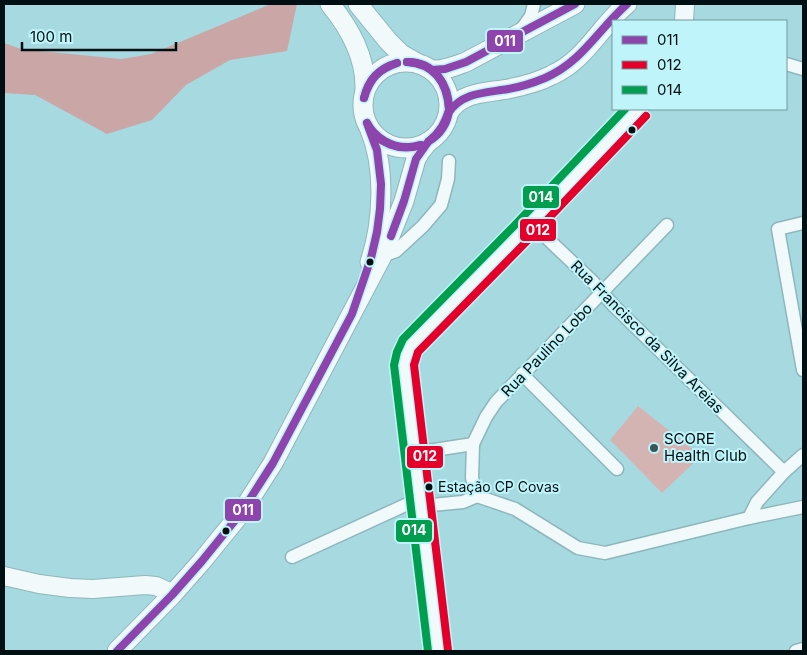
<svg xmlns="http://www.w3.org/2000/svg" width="807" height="655" font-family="Inter,sans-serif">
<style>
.green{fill:#d4b4b2}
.forest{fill:#caa7a6}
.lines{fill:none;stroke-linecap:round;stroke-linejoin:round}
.street-casing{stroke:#8db7bc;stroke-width:15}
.secondary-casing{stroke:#8db7bc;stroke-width:20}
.primary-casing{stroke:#8db7bc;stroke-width:21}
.street{stroke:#f2f9fa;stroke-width:12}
.secondary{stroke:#f2f9fa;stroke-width:18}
.primary{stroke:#f2f9fa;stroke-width:19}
.bus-1-casing{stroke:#bef4fa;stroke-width:11}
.bus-2-casing{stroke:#bef4fa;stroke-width:11}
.bus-3-casing{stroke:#bef4fa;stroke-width:11}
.bus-1{stroke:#8e44ad;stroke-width:8}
.bus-2{stroke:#e4002b;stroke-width:8}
.bus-3{stroke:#009e4e;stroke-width:8}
.bus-dot{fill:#001012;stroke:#bef4fa;stroke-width:2}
.poi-dot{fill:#3a575a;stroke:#bef4fa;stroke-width:2}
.labels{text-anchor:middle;stroke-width:4;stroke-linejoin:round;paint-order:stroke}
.bus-label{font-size:14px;fill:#001012;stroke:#bef4fa;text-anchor:start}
.street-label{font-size:15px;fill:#001012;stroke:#bef4fa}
.poi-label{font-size:15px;fill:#001012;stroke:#bef4fa;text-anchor:start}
.line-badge{stroke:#bef4fa;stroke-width:2}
.badge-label{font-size:14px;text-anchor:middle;font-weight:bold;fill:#fff}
</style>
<rect width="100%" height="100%" fill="#a6dae0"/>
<path class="green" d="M638 406 701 456 662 493 610 440Z"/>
<path class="forest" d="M271 4H297L287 51 230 60 186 85 152 120 107 134 35 95 4 93V43L21 49 121 59 151 54Z"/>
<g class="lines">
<g class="street-casing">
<g id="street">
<path d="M521 30 531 16 534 4"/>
<path d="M786 64 803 69"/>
<path d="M530 222 592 281 614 306 784 472"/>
<path d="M803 223 778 229 803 370"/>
<path d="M382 256 396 251 423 226 441 205 448 179 449 161"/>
<path d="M522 374 617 469"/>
<path d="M415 453 473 444"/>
<path d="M477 496 472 478 473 444 486 417 496 402 667 225"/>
<path d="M477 496 515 509 578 548 605 553 749 518 803 507"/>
<path d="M421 506 463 502 477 496"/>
<path d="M749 518 757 502 784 472 803 455"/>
<path d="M292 557 412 502 420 500"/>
<path d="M796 651 803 649"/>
</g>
</g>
<g class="secondary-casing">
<g id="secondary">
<path d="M684 21 685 4"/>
<path d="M4 576 39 584 70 588 93 589 145 585 156 586 167 591 172 595"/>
<path d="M438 651 404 364 406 355 410 346 520 234 639 109"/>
</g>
</g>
<g class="primary-casing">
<g id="primary">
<path d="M330 4C350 29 366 57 365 90"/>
<path d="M358 4 388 41 401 54 417 63"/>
<circle cx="406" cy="105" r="43"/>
<path d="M432 70C444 71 455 66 466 62L575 4"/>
<path d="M449 112C451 109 454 105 457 103 470 92 491 92 508 89 523 86 539 82 552 75 586 60 600 26 627 4"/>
<path d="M370 262C383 223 386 168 370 130"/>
<path d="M117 651 172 595 202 561 241 513 273 463 382 256 404 201 416 159 420 152 428 142"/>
</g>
</g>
<use href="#street" class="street"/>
<use href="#secondary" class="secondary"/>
<use href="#primary" class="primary"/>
<g class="bus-1-casing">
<g id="bus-1">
<path d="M407 62C435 64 447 82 449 109"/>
<path d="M407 62C433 61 449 84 449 109"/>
<path d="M432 70 445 69 466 62 575 4"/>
<path d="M364 98C368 80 379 68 397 63"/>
<path d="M364 98C370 78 378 70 397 63"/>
<path d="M449 112C463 92 486 93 508 89 520 87 533 83 545 78 582 62 598 30 627 4"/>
<path d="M367 123C375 138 392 148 409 147 413 147 417 146 421 145"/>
<path d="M367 123C376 144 401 152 421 145"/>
<path d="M429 141C440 132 445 123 449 110"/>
<path d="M429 141C440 135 448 123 449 110"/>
<path d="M391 236 404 201 416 159 428 142"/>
<path d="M117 651 172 595 202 561 241 513 273 463 352 314 371 258 377 232 380 209 381 184 377 150 368 126"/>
</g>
</g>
<g class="bus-2-casing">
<path id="bus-2" d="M448 650 414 365 418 352 527 241 646 116"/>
</g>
<g class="bus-3-casing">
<path id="bus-3" d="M428 651 394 365 397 352 403 339 513 227 625 109"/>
</g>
<use href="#bus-1" class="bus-1"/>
<use href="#bus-2" class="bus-2"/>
<use href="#bus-3" class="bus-3"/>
</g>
<g class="bus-dot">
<circle cx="632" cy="130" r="4.5"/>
<circle cx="370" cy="262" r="4.5"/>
<circle cx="429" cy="487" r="4.5"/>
<circle cx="226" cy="531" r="4.5"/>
</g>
<circle class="poi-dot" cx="654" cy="448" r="5"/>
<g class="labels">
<g class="bus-label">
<text x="438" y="492">Estação CP Covas</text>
</g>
<g class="street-label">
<text transform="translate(647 337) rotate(45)" y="5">Rua Francisco da Silva Areias</text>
<text transform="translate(547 350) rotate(-46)" y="5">Rua Paulino Lobo</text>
</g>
<g class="poi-label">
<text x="664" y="444">SCORE<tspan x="664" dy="17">Health Club</tspan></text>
</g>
</g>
<g class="line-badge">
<rect x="486" y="29" width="38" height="24" rx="5" fill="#8e44ad"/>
<rect x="522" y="185" width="38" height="24" rx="5" fill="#009e4e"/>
<rect x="519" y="218" width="38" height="24" rx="5" fill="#e4002b"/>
<rect x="406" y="445" width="38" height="24" rx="5" fill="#e4002b"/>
<rect x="224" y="498" width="38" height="24" rx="5" fill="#8e44ad"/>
<rect x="395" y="519" width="38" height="24" rx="5" fill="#009e4e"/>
</g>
<g class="badge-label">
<text x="505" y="46">011</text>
<text x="541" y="202">014</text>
<text x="538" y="235">012</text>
<text x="425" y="461">012</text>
<text x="243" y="515">011</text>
<text x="414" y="535">014</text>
</g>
<rect width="807" height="655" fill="none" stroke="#001012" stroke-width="10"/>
<rect x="612" y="20" width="175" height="90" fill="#bef4fa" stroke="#72999d"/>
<rect x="622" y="36" width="25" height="8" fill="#8e44ad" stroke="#72999d"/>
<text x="657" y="45" font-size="15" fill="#001012">011</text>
<rect x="622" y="61" width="25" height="8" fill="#e4002b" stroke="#72999d"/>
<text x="657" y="70" font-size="15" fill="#001012">012</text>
<rect x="622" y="86" width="25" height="8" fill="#009e4e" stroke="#72999d"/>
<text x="657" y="95" font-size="15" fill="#001012">014</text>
<path d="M22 42v8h154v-8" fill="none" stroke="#001012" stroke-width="2.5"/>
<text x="30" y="42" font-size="15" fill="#001012" stroke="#bef4fa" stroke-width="4" paint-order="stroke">100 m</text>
</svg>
